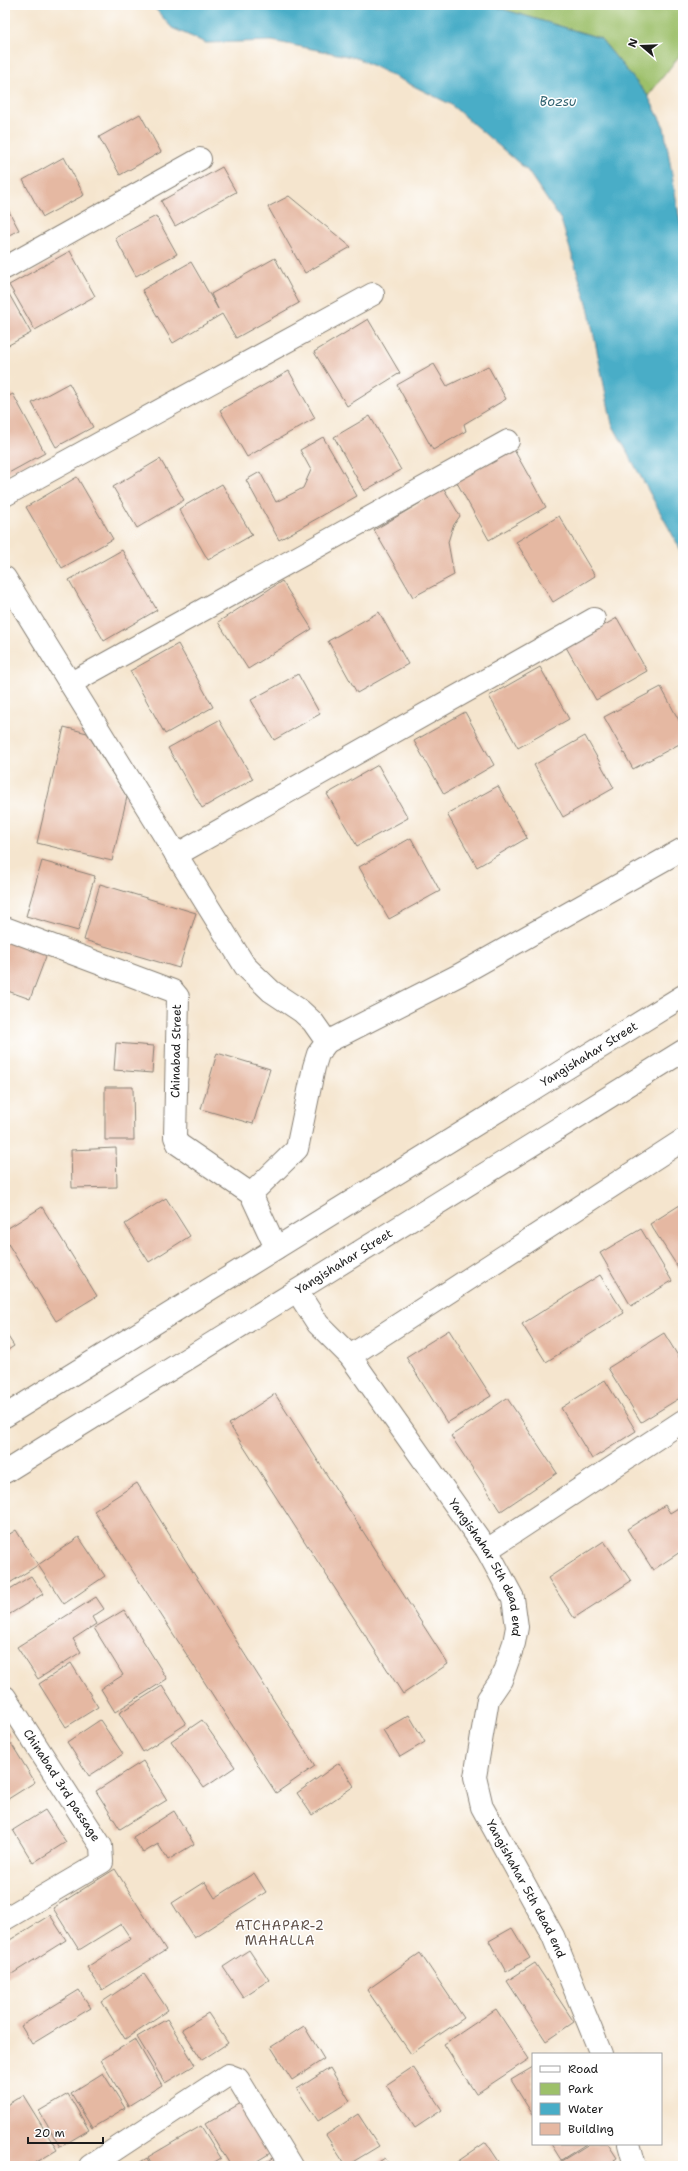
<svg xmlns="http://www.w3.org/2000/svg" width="688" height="2171" font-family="'Shantell Sans',sans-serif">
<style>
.green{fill:#9dc06a;stroke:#5c6e43}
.water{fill:#48adc7;stroke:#326472}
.building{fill:#e5b8a2}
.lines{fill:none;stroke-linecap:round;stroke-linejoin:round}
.minor-casing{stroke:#888075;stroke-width:24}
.major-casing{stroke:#888075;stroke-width:24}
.minor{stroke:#fff;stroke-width:22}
.major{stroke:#fff;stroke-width:22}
.labels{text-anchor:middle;stroke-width:3;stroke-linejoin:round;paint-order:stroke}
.street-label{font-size:12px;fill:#1c1c1c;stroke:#fff}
.water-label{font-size:13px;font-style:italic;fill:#326472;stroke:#fff}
.neighbourhood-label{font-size:13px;letter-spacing:1px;fill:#62534b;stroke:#fff}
</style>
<rect width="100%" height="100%" fill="#fff"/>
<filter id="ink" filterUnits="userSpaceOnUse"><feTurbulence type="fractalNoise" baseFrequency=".025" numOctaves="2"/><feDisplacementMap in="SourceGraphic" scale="8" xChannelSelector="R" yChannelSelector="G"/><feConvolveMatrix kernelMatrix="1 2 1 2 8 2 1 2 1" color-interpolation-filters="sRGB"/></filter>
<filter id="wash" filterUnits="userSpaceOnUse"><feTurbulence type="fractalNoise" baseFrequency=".012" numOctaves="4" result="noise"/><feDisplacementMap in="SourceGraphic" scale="16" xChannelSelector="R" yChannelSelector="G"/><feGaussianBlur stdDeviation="0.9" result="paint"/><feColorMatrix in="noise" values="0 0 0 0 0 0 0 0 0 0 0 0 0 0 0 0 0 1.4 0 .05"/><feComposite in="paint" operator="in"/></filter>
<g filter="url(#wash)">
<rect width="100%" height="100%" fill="#f5e5ce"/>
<path class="green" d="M489 5H683V51L648 96 600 38Z"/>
<path class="water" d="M152 5H489L600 38 648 96 664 127 683 239V554L612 424 588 307 561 220 527 170 450 104 357 58 272 41 206 43 172 28Z"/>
<g id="blocks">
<g class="building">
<path d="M140 114 161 152 120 175 99 137Z"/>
<path d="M64 157 84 195 43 217 23 180Z"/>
<path d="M222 167 236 192 175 226 161 201Z"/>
<path d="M289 196 351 247 305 273 268 207Z"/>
<path d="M5 204 19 230 5 237Z"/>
<path d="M156 216 177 254 136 276 115 238Z"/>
<path d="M70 251 95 296 35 330 9 285Z"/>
<path d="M275 258 299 303 236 338 222 314 173 343 142 290 191 262 218 309 211 294Z"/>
<path d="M5 287 31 333 5 347Z"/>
<path d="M368 319 400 373 347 406 314 352Z"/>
<path d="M434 364 447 386 488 366 506 399 464 424 466 431 433 450 397 385Z"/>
<path d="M289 371 315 418 247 457 220 410Z"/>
<path d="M69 383 93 427 56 447 32 403Z"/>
<path d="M13 394 45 453 5 475V398Z"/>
<path d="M370 416 401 470 364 491 334 437Z"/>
<path d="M323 437 357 496 279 540 246 480 260 472 276 502 303 488 311 470 300 450Z"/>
<path d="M513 448 546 507 489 540 456 481Z"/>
<path d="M160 459 184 500 137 528 113 487Z"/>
<path d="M77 477 113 539 62 568 26 507Z"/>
<path d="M222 484 252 535 208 560 179 509Z"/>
<path d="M444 489 460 516 453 526 448 542 454 575 413 597 374 530Z"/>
<path d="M559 516 595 576 553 602 516 542Z"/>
<path d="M122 550 157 610 104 641 69 580Z"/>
<path d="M282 581 312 629 248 669 218 622Z"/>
<path d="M379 612 408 664 357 693 328 641Z"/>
<path d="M617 618 647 671 596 700 566 647Z"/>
<path d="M178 644 213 707 165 734 130 671Z"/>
<path d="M540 667 569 719 518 748 489 696Z"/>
<path d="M298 674 320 714 274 740 251 700Z"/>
<path d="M661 687 683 728V742L633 769 604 717Z"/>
<path d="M465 712 494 765 444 794 414 741Z"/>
<path d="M219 720 253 779 202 808 168 748Z"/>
<path d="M64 727 87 733 127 797 112 861 37 843Z"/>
<path d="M585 736 614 788 563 817 534 765Z"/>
<path d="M378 765 408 818 357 846 327 794Z"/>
<path d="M498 786 527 838 477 867 447 814Z"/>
<path d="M411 838 440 891 389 919 359 867Z"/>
<path d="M42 861 95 876 78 931 26 916Z"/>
<path d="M100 884 196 913 179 968 84 940Z"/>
<path d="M5 935 48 951 30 999 5 990Z"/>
<path d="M116 1043 154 1046 152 1073 114 1070Z"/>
<path d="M217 1053 270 1069 253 1124 201 1109Z"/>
<path d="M105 1087H133L134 1140H105Z"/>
<path d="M116 1148 117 1187 72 1188 71 1150Z"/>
<path d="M166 1198 190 1236 149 1262 125 1224Z"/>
<path d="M683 1203V1275L650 1224Z"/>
<path d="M42 1207 97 1296 56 1321 5 1239V1230Z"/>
<path d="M641 1229 672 1281 631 1306 600 1253Z"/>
<path d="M600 1275 624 1313 546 1362 522 1324Z"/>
<path d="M449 1330 491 1396 447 1423 406 1357Z"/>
<path d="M5 1332 14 1346 5 1352Z"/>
<path d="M664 1333 683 1364V1396L641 1422 608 1368Z"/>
<path d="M605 1380 636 1431 592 1459 561 1408Z"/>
<path d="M275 1394 448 1664 403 1694 229 1424Z"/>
<path d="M507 1398 557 1473 501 1511 451 1436Z"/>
<path d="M137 1483 315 1766 276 1793 94 1511Z"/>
<path d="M665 1505 670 1513 683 1505V1550L653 1570 627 1529Z"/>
<path d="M16 1530 38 1565 79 1537 105 1576 64 1604 38 1565 5 1586V1537Z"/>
<path d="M604 1541 631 1581 574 1618 548 1578Z"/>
<path d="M31 1576 43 1594 5 1617V1592Z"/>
<path d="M96 1597 104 1609 92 1617 96 1624 73 1639 81 1652 38 1679 17 1647Z"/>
<path d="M124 1610 167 1679 115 1712 101 1689 123 1675 94 1628Z"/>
<path d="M71 1663 98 1707 66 1727 39 1684Z"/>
<path d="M162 1686 186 1724 143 1752 119 1713Z"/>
<path d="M409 1715 425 1742 400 1757 383 1730Z"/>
<path d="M100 1720 123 1754 89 1776 67 1742Z"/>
<path d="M202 1720 235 1767 204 1788 171 1741Z"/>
<path d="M5 1726 11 1736 5 1740Z"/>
<path d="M9 1740 35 1782 5 1801V1742Z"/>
<path d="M143 1761 167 1800 120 1829 96 1791Z"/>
<path d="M339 1763 354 1786 312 1815 297 1793Z"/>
<path d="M45 1810 66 1842 33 1863 13 1830Z"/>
<path d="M174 1811 194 1844 168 1860 158 1844 143 1853 133 1837Z"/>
<path d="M115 1869 166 1950 102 1990 87 1967 131 1939 121 1924 79 1950 53 1908Z"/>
<path d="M254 1873 266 1892 194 1938 172 1903 205 1882 215 1898Z"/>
<path d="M50 1915 66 1940 7 1977 5 1974V1943Z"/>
<path d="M512 1928 530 1958 506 1972 489 1941Z"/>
<path d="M249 1950 269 1980 243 1997 223 1967Z"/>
<path d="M420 1953 464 2018 411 2054 367 1990Z"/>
<path d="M535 1963 574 2022 546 2041 507 1981Z"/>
<path d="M144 1974 168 2010 125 2039 102 2002Z"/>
<path d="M79 1990 91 2008 32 2044 21 2026Z"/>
<path d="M496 2009 529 2059 476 2094 444 2044Z"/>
<path d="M208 2013 228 2043 202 2060 182 2029Z"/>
<path d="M167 2019 195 2065 165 2083 137 2037Z"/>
<path d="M304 2026 324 2059 292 2080 271 2047Z"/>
<path d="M135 2039 162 2085 128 2106 101 2060Z"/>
<path d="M413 2067 442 2110 415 2128 386 2085Z"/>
<path d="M533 2067V2115L511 2080Z"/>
<path d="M330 2068 350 2101 318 2121 297 2089Z"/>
<path d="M103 2073 125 2108 92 2128 71 2093Z"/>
<path d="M68 2094 89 2130 60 2147 39 2111Z"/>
<path d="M23 2095 57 2150 30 2166H5V2106Z"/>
<path d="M241 2103 272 2152 249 2166H231L205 2124Z"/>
<path d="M358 2114 379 2146 346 2166 326 2135Z"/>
<path d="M201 2126 221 2158 208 2166H153L148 2157Z"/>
<path d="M486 2142 502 2166H451Z"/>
<path d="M551 2144H586L561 2160Z"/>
<path d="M589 2144H608L617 2158 614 2160 618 2166H560L558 2163Z"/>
<path d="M274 2157 280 2166H259Z"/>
<path d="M147 2158 151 2166H134Z"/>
<path d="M385 2158 390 2166H372Z"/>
</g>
</g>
</g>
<g filter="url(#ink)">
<use href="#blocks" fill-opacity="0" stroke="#888075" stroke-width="1"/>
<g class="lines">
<g class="minor-casing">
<g id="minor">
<path d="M5 268 200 159"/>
<path d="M5 495 373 294"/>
<path d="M5 578 245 966 271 991 301 1011 313 1022 327 1042 318 1054 314 1067 297 1149 251 1194"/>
<path d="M71 683 508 441"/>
<path d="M176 855 594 619"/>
<path d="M5 928 173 991 178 997 175 1137 178 1144 251 1194 276 1248"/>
<path d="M327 1042 459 975 683 849"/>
<path id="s1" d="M297 1291 318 1324 350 1356 487 1550 513 1598 517 1627 514 1643 501 1680 488 1699 475 1777 482 1807 553 1936 601 2054"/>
<path d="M350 1356 683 1140"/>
<path d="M487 1550 683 1421"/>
<path id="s2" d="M5 1697 101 1846 102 1862 5 1919"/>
<path d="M629 2144 635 2166"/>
<path d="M90 2166 228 2075 238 2079 291 2166"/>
</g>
</g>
<g class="major-casing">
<g id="major">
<path id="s3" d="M5 1416 683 996"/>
<path id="s4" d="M5 1472 683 1051"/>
</g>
</g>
<use href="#minor" class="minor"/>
<use href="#major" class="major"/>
</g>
</g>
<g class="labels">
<g class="street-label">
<text transform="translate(176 1051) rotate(-89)" y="4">Chinabad Street</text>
<text dy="4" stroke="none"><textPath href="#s3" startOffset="687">Yangishahar Street</textPath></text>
<text dy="4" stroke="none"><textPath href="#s4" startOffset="399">Yangishahar Street</textPath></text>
<text dy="4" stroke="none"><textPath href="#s1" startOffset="338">Yangishahar 5th dead end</textPath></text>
<text dy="4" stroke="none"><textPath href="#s2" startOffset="105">Chinabad 3rd passage</textPath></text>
<text dy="4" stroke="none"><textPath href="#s1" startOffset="687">Yangishahar 5th dead end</textPath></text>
</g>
<g class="water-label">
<text x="558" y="106">Bozsu</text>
</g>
<g class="neighbourhood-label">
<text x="280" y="1930">ATCHAPAR-2<tspan x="280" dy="15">MAHALLA</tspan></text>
</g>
</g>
<rect width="688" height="2171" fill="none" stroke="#fff" stroke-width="20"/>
<rect x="532" y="2053" width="130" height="92" fill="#ffffff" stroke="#a4a4a4"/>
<rect x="540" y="2066" width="20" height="6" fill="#ffffff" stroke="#a4a4a4"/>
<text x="568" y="2073" font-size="12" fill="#1c1c1c">Road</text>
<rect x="540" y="2083" width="20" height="12" fill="#9dc06a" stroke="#a4a4a4"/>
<text x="568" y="2093" font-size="12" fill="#1c1c1c">Park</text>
<rect x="540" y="2103" width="20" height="12" fill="#48adc7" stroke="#a4a4a4"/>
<text x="568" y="2113" font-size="12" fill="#1c1c1c">Water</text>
<rect x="540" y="2123" width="20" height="12" fill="#e5b8a2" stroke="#a4a4a4"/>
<text x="568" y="2133" font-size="12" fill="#1c1c1c">Building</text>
<g transform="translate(642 46) rotate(289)" stroke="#ffffff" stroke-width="3" paint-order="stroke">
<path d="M0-3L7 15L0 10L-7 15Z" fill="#1c1c1c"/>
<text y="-6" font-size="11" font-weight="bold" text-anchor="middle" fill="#1c1c1c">N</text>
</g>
<path d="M28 2137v6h75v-6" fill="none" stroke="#1c1c1c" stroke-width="2"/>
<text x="34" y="2137" font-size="12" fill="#1c1c1c" stroke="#ffffff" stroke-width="3" paint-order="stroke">20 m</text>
</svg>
